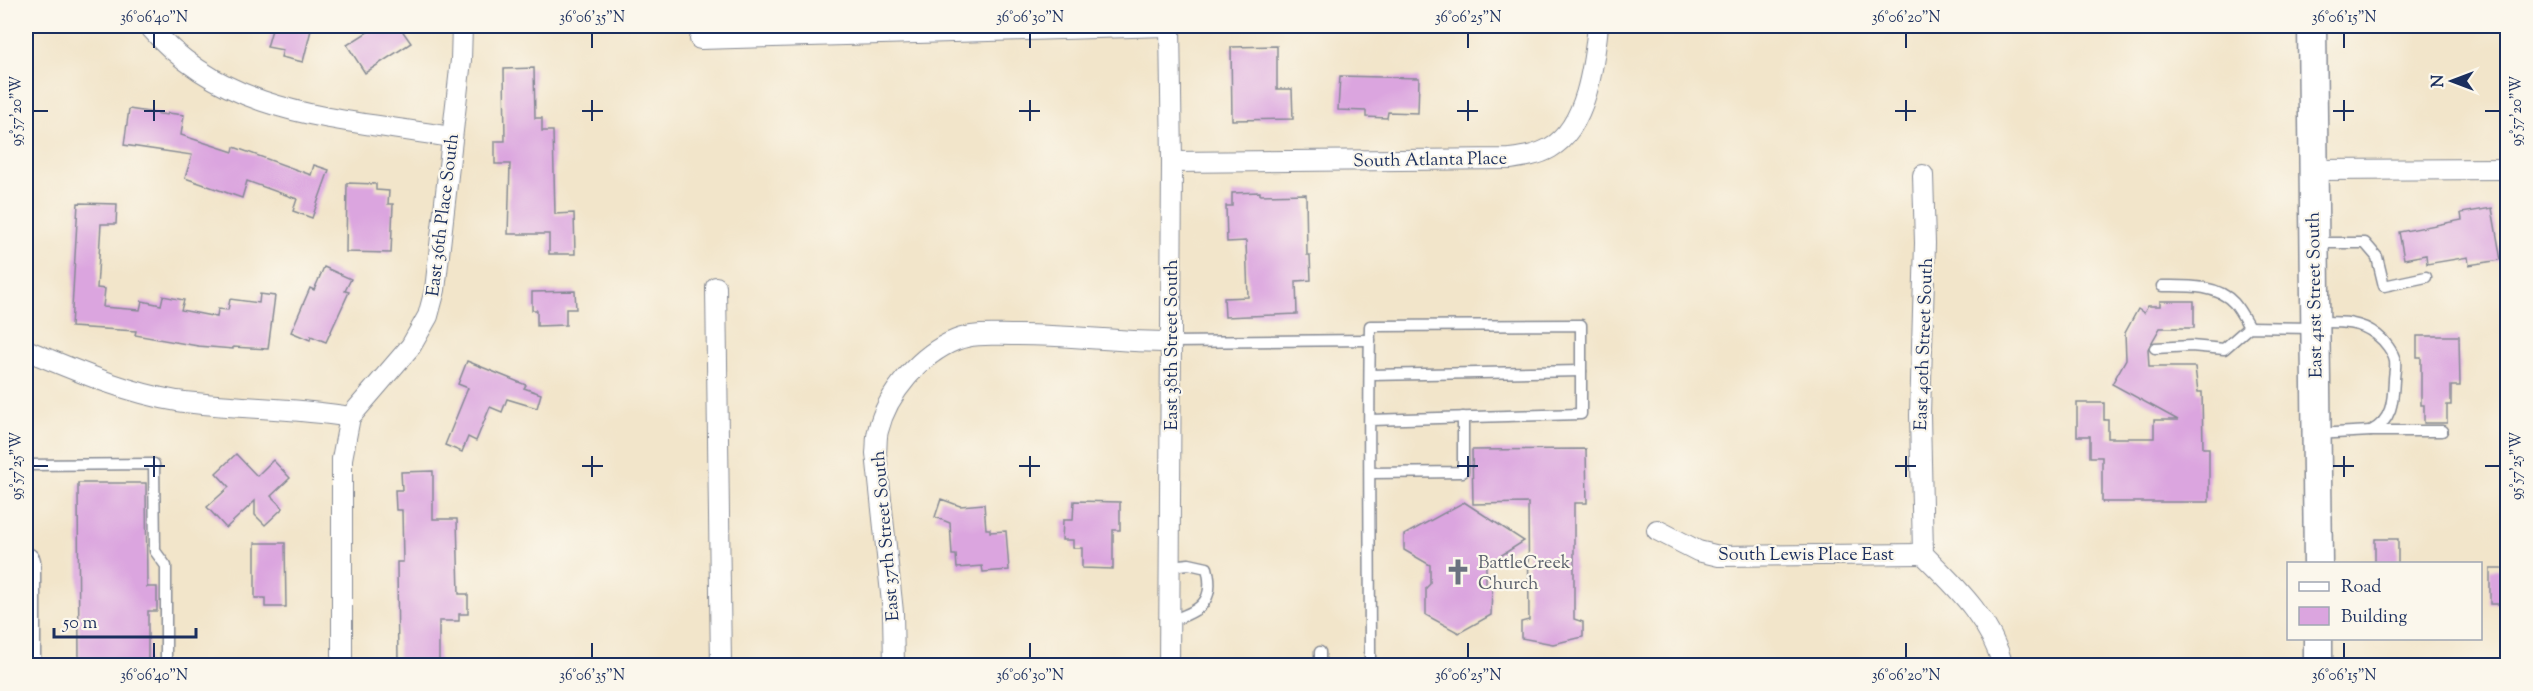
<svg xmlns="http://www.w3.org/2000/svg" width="2533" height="691" font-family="'Sorts Mill Goudy',serif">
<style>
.building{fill:#dba5df}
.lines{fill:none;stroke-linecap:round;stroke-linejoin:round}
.lane-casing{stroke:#868a94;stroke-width:13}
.street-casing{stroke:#868a94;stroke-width:22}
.secondary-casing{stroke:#868a94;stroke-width:31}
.lane{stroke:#fff;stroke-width:10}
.street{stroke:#fff;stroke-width:20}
.secondary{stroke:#fff;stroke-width:28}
.ticks{fill:none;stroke:#1b2f5e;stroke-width:2}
.labels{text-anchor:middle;stroke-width:4.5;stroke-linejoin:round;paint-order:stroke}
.street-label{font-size:18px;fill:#1b2f5e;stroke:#fbf7ec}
.worship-label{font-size:18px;fill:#5b616d;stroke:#fbf7ec;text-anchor:start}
.neatline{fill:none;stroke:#1b2f5e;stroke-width:2}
.ticks-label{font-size:15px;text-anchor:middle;fill:#1b2f5e}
</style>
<rect width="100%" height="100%" fill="#fbf7ec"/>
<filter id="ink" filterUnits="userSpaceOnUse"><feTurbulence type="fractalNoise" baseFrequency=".0167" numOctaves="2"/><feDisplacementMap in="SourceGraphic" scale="12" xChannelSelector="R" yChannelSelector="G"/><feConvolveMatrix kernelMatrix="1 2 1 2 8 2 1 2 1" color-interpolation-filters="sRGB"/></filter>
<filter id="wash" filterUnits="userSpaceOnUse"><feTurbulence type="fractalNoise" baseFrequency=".008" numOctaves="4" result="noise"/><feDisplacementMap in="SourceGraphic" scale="24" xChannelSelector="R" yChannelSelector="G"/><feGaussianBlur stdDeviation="1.35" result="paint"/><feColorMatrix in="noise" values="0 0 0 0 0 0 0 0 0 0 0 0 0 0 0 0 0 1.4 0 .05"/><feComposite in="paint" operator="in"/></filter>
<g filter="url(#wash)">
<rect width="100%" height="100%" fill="#f2e5ca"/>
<g id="blocks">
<g class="building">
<path d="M273 26H312L303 62 281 57 283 50 267 47Z"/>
<path d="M377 26H399L411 43 365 73 347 45Z"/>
<path d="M1277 46V89H1292L1293 119 1232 120 1231 47Z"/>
<path d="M534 68 535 118H542V131H553L555 214 574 213 575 254H549V234H508L510 164H495V141H505L504 69Z"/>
<path d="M1340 76 1419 78 1418 113 1388 112 1387 118 1366 117V111L1338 110Z"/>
<path d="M129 109 167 115 168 113 184 115 181 135 233 152 234 147 311 175 314 165 329 170 312 218 293 211 297 199 247 181 242 198 185 178 192 155 124 145Z"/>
<path d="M347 183 376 184V190L389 191 388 204H393L391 253 346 252Z"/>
<path d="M1260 192V195L1306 194 1307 255H1310L1311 280 1296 281 1297 314 1225 317 1224 298 1248 297 1246 241 1227 242 1226 206H1232V193Z"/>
<path d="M78 203 117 204 116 224H101L97 288 105 289 103 307 140 310 142 301 161 305 163 296 184 300 181 310 217 317 218 309 228 310 230 299 259 303 260 294 275 296 268 349 233 347V349L198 346 135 335 136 331 71 327Z"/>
<path d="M2492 208 2501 260 2469 265 2468 257 2427 264 2426 255 2404 259 2399 232 2462 220 2461 213Z"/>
<path d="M324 267 351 279 345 291 349 292 326 342 311 336 310 340 291 332 310 288 314 290Z"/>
<path d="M575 291 576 309H566V325L537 326V310H532V292Z"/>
<path d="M2160 301H2194V328H2160L2148 349 2149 367H2195L2198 392H2202L2203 448H2209V502H2102V457H2090V436H2077V403H2104V420H2108V438H2154V420H2178L2112 384 2126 359 2125 333 2138 309 2144 313 2148 306H2160Z"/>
<path d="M2417 336H2459L2460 386H2451V405H2447V423H2424V405H2421V357H2417Z"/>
<path d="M467 361 526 385 524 388 541 394 537 408 507 399 502 412 490 407 476 441 468 437 462 452 445 445 468 388 458 384Z"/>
<path d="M1586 449 1587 503H1574V619L1583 622V637L1553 644 1521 638V622L1529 620 1528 503 1473 504 1472 450Z"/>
<path d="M236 454 257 476 273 460 290 478 271 496 283 508 265 525 255 515V501L226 528 207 507 229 487 216 473Z"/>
<path d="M433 471V519H457L459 594H468V614H459V621H439V666H398L397 562H403L402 510H396L395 490H402L401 472Z"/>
<path d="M78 483H146L147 587H157V611H148V666H79Z"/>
<path d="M941 499 960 506 984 504 986 529H990V532L1006 531 1009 570 983 572 982 566 957 568 956 555H952L950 523 935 517Z"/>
<path d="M1074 501 1120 502V530H1113V569L1082 568V548H1073V540H1062L1063 520H1073Z"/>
<path d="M1464 502 1524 541 1486 565V584L1492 587 1491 615 1459 633 1426 615V588L1430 584V565L1404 550V535Z"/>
<rect x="2375" y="539" width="23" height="25"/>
<path d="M255 543H285L286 607H265V598H255Z"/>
<rect x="2490" y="569" width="18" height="35"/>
</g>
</g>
</g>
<g filter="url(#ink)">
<use href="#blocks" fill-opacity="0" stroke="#868a94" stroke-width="1.5"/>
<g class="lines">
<g class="lane-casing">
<g id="lane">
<path d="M2317 243H2365L2377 257 2384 286 2426 277"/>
<path d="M2162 286C2185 286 2217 284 2234 303 2240 310 2245 320 2249 327"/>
<path d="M2315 322C2336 322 2359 320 2377 335 2385 341 2393 352 2395 361 2396 367 2394 374 2394 380 2393 401 2392 421 2371 431"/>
<path d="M1170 342 1370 340"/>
<path d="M2155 348 2191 346 2224 349 2249 327 2314 328"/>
<path d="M1370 375 1581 371"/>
<path d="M1370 420 1581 414V325L1370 326C1368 439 1370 552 1370 666"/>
<path d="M2316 434 2371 431H2442"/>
<path d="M26 465 154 464 155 551 166 566V666"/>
<path d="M1370 473 1463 472V417"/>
<path d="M1169 566 1189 564 1207 568C1216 602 1199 612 1169 621"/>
<path d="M1320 652V666"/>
</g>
</g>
<g class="street-casing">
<g id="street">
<path d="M149 26C228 118 341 118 451 137"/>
<path d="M700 39 1167 26"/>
<path d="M1172 162 1510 159C1524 157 1538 155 1550 148 1587 127 1594 63 1598 26"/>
<path d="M2313 170 2508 169"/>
<path d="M1923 175 1925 243 1920 415 1923 554C1956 587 1990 618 2003 666"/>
<path d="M716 287 721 666"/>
<path d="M26 350C75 370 124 392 177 401 235 409 293 407 350 417"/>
<path d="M1657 530 1698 551 1719 556 1923 554"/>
<path d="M342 666V459L350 417 411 346 428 316 435 290 461 60 462 26"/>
<path d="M894 666 893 612 876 453C877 446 876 438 878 431 887 393 921 354 956 340 973 333 993 335 1011 335 1064 334 1117 342 1170 342"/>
<path d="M1169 666 1172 162 1170 26"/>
</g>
</g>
<g class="secondary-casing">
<g id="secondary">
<path d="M2312 26 2318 564"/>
<path d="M26 562V666"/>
<path d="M2318 638V666"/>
</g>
</g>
<use href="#lane" class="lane"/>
<use href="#street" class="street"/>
<use href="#secondary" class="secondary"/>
</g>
</g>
<path class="ticks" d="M154 33V48M592 33V48M1030 33V48M1468 33V48M1906 33V48M2344 33V48M154 100V121M592 100V121M1030 100V121M1468 100V121M1906 100V121M2344 100V121M33 111H48M144 111H165M582 111H603M1019 111H1040M1457 111H1478M1895 111H1916M2333 111H2354M2485 111H2500M154 456V477M592 456V477M1030 456V477M1468 456V477M1906 456V477M2344 456V477M33 466H48M144 466H165M582 466H603M1019 466H1040M1457 466H1478M1895 466H1916M2333 466H2354M2485 466H2500M154 643V658M592 643V658M1030 643V658M1468 643V658M1906 643V658M2344 643V658"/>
<defs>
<g id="church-bare" transform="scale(2.07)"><path d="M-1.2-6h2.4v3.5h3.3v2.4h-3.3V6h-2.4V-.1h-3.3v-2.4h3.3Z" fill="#6b7280" stroke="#fbf7ec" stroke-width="2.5" paint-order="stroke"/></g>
</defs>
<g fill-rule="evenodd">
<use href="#church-bare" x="1458" y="572"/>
</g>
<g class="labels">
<g class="street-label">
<text transform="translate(1430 159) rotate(-1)" y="6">South Atlanta Place</text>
<text transform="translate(442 215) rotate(-83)" y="6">East 36th Place South</text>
<text transform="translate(2314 295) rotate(-91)" y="6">East 41st Street South</text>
<text transform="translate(1923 344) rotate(-88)" y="6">East 40th Street South</text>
<text transform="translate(1171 345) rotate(-90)" y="6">East 38th Street South</text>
<text transform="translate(885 536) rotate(-95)" y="6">East 37th Street South</text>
<text x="1806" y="560">South Lewis Place East</text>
</g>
<g class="worship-label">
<text x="1478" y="568">BattleCreek<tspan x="1478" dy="21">Church</tspan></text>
</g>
</g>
<rect width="2533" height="691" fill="none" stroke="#fbf7ec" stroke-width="66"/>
<rect x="2287" y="562" width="195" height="78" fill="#fbf7ec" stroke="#a1a7b3" stroke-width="1.5"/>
<rect x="2299" y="582" width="30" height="9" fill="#ffffff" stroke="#a1a7b3" stroke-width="1.5"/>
<text x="2341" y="592" font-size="18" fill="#1b2f5e">Road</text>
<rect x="2299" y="607" width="30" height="18" fill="#dba5df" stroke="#a1a7b3" stroke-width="1.5"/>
<text x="2341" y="622" font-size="18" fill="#1b2f5e">Building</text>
<g transform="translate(2452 81) rotate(270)" stroke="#fbf7ec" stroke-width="4.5" paint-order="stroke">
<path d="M0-4.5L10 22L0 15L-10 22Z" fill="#1b2f5e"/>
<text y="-9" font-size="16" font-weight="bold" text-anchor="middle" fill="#1b2f5e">N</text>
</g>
<path d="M54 628v9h142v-9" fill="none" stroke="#1b2f5e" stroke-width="3"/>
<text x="63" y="628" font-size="18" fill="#1b2f5e" stroke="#fbf7ec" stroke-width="4.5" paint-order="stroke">50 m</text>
<rect x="33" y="33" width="2467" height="625" class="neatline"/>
<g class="ticks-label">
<text x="154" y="22">36°06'40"N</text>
<text x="592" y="22">36°06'35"N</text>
<text x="1030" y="22">36°06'30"N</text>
<text x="1468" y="22">36°06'25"N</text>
<text x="1906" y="22">36°06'20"N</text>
<text x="2344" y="22">36°06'15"N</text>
<text transform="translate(2516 111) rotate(-90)" y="5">95°57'20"W</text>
<text transform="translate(16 111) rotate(-90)" y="5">95°57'20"W</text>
<text transform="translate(2516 466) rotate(-90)" y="5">95°57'25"W</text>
<text transform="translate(16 466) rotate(-90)" y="5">95°57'25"W</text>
<text x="154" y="680">36°06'40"N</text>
<text x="592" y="680">36°06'35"N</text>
<text x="1030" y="680">36°06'30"N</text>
<text x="1468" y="680">36°06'25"N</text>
<text x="1906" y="680">36°06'20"N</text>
<text x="2344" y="680">36°06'15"N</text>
</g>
</svg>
